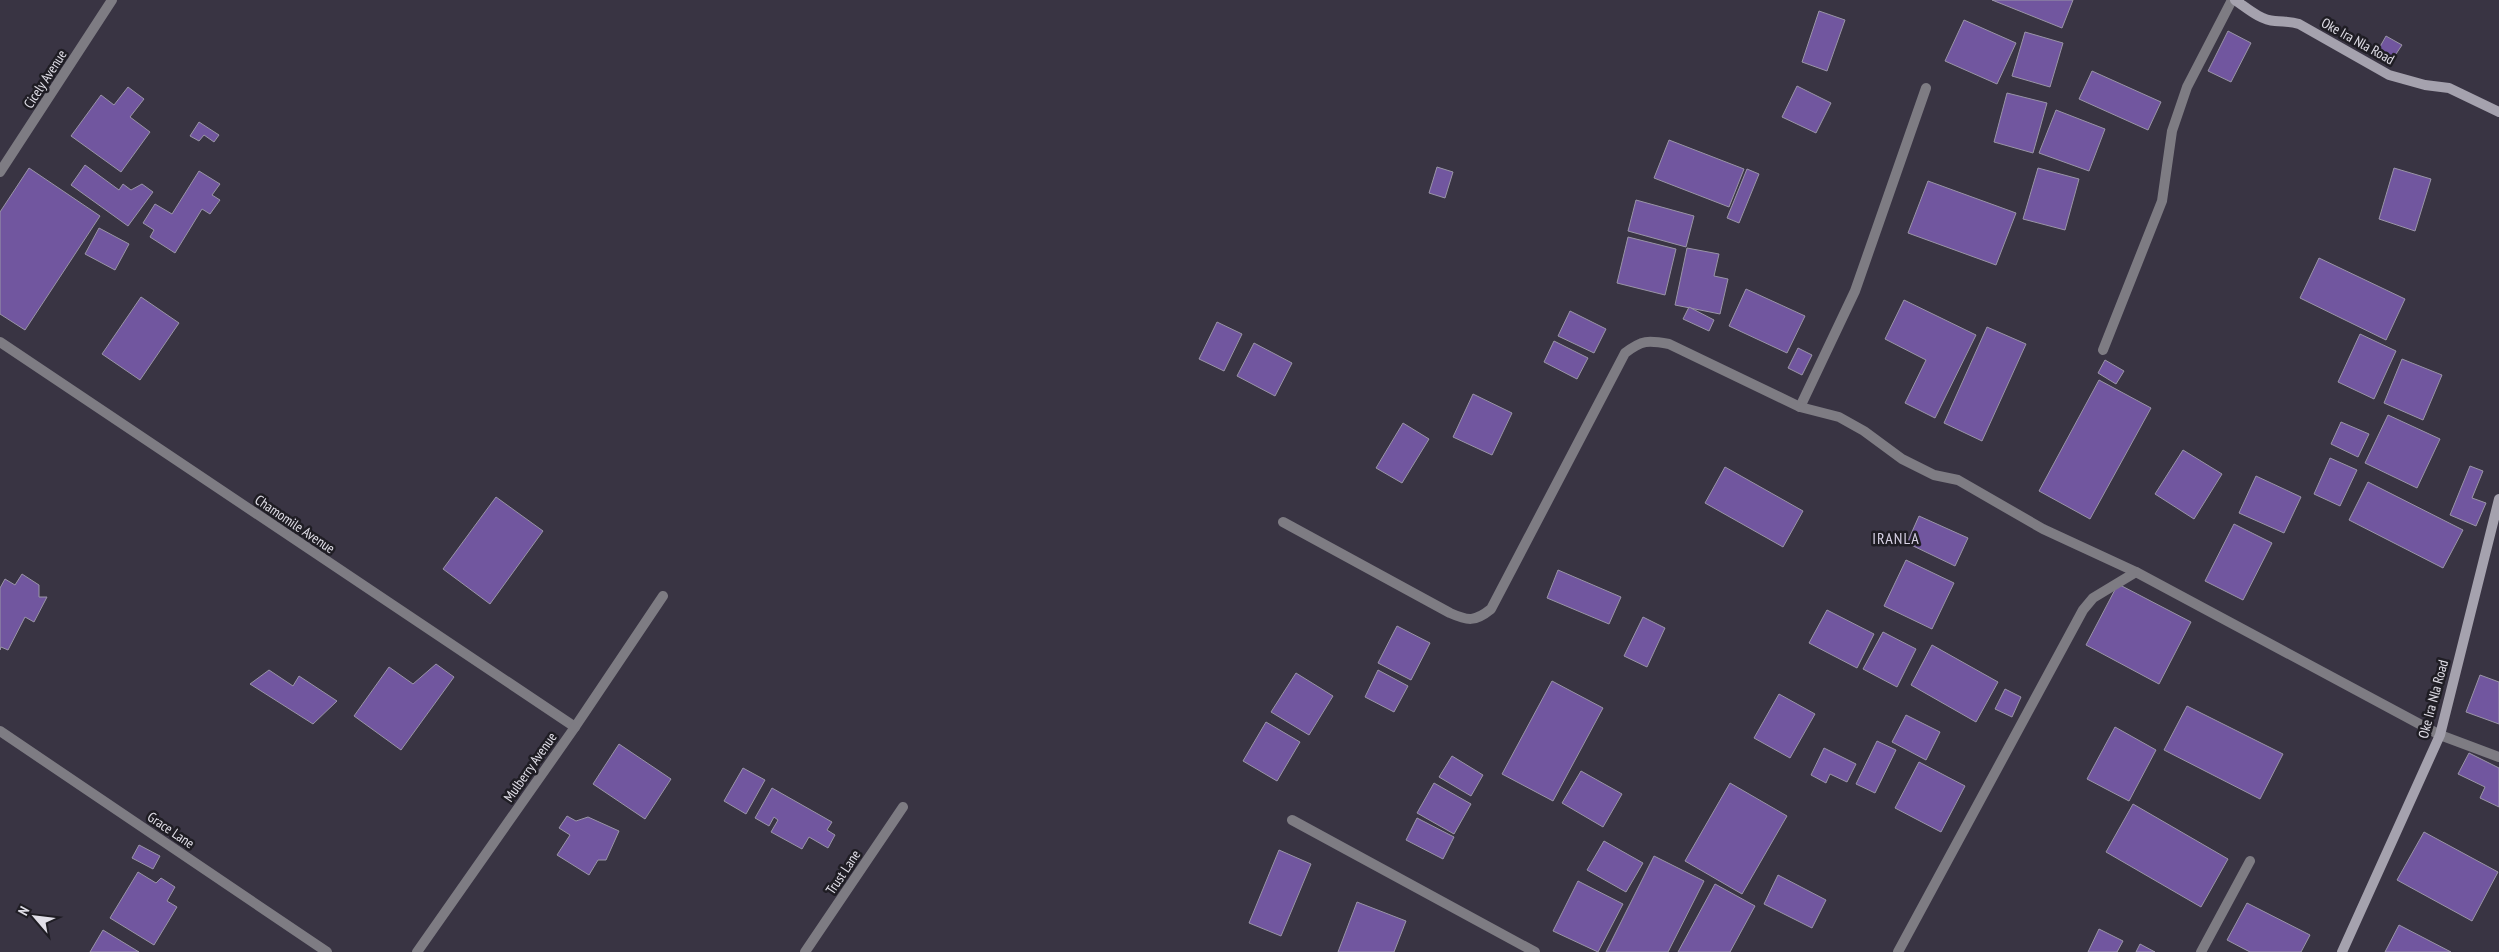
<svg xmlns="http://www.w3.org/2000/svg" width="2499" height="952" font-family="'PT Sans Narrow',sans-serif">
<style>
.building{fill:#71569f;stroke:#9a95a7}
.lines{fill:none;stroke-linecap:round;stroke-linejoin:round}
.street{stroke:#7e7c83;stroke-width:10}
.secondary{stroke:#a5a2ae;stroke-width:10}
.labels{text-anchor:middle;stroke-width:5;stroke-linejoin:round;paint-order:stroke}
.street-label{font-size:14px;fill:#e1dfe8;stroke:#1f1d24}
.quarter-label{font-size:16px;letter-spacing:1px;fill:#d8d2e5;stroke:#1f1d24}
</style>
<rect width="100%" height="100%" fill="#393443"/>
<g class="building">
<path d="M1992 0H2073L2062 28Z"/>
<path d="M1819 11 1845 20 1827 71 1802 62Z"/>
<path d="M1964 20 2016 43 1997 84 1945 61Z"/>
<path d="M2228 31 2251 43 2231 82 2208 71Z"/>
<path d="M2025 32 2063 43 2050 87 2012 76Z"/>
<path d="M2386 36 2402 45 2392 60 2377 52Z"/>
<path d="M2092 71 2161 102 2148 130 2079 99Z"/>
<path d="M1797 86 1831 103 1816 133 1782 117Z"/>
<path d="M128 87 144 99 130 117 150 132 121 172 71 136 101 95 114 105Z"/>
<path d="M2007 93 2047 103 2033 153 1994 142Z"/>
<path d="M2056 110 2105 129 2089 171 2039 153Z"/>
<path d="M199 122 219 135 214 142 204 135 199 141 190 136Z"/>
<path d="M1669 140 1744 169 1729 207 1654 178Z"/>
<path d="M85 165 119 190 123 184 131 190 142 184 153 192 128 226 71 185Z"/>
<path d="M1437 167 1453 172 1445 198 1429 193Z"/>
<path d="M29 168 100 216 25 330 0 314V212Z"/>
<path d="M2038 168 2079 179 2065 230 2023 219Z"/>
<path d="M2394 168 2431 179 2415 231 2379 219Z"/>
<path d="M1747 169 1759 174 1739 223 1727 218Z"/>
<path d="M199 171 220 184 212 195 220 200 210 214 202 209 175 253 150 237 154 230 143 223 155 204 172 214Z"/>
<path d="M1928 181 2016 213 1996 265 1908 233Z"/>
<path d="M1636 200 1694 216 1686 247 1628 231Z"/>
<path d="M99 228 129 244 115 270 85 254Z"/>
<path d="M1628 237 1676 249 1665 295 1617 283Z"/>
<path d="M1687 248 1719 254 1714 276 1728 279 1720 314 1675 305Z"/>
<path d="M2319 258 2405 299 2386 340 2300 298Z"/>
<path d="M1746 289 1805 316 1787 353 1729 326Z"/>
<path d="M141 297 179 323 140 380 102 354Z"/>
<path d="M1904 300 1976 335 1935 418 1905 403 1926 360 1885 339Z"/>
<path d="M1689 307 1714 320 1709 331 1683 319Z"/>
<path d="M1570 311 1606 329 1594 353 1558 336Z"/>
<path d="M1217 322 1242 334 1224 371 1199 359Z"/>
<path d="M1987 327 2026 344 1982 441 1944 423Z"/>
<path d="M2360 334 2396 351 2374 399 2338 382Z"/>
<path d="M1554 341 1588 358 1577 379 1544 362Z"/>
<path d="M1254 343 1292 363 1275 396 1237 376Z"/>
<path d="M1798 348 1812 355 1802 375 1788 368Z"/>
<path d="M2402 359 2442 375 2423 420 2384 403Z"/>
<path d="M2105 360 2124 371 2116 384 2098 373Z"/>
<path d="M2099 380 2151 408 2090 519 2039 491Z"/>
<path d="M1473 394 1512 413 1492 455 1453 437Z"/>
<path d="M2388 415 2440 439 2417 488 2365 463Z"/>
<path d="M2341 422 2369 434 2358 457 2331 444Z"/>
<path d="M1403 423 1429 439 1402 483 1376 468Z"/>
<path d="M2183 450 2222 474 2194 519 2155 494Z"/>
<path d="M2330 458 2357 470 2340 506 2314 494Z"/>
<path d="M2470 466 2483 471 2472 498 2486 503 2476 526 2450 515Z"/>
<path d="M1725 467 1803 511 1783 547 1705 503Z"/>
<path d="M2256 476 2301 497 2284 533 2239 513Z"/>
<path d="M2368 482 2463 530 2443 568 2349 520Z"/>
<path d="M496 497 543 531 490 604 443 569Z"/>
<path d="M1919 516 1968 538 1955 566 1907 543Z"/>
<path d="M2234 524 2272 543 2243 600 2205 581Z"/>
<path d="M1906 560 1954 583 1932 629 1884 606Z"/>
<path d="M1558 570 1621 597 1609 624 1547 598Z"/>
<path d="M22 574 39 585V597H47L34 622 25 617 8 650 1 647 0 650V588L5 579 15 585Z"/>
<path d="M2118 584 2191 622 2159 684 2086 645Z"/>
<path d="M1827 610 1874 634 1857 668 1809 643Z"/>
<path d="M1643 617 1665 628 1647 667 1624 656Z"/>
<path d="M1397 626 1430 643 1411 680 1378 663Z"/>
<path d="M1883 632 1916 649 1897 687 1863 669Z"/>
<path d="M1932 645 1998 682 1976 722 1911 685Z"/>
<path d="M436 664 454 677 401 750 354 716 389 667 413 684Z"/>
<path d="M269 670 293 686 299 676 337 701 313 724 250 684Z"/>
<path d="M1378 670 1408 686 1394 712 1365 697Z"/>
<path d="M1296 673 1333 696 1309 735 1271 712Z"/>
<path d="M2480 675 2499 682V724L2466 712Z"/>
<path d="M1552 681 1603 708 1553 801 1502 774Z"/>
<path d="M2005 689 2021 697 2012 717 1995 709Z"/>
<path d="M1779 694 1815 714 1790 758 1754 738Z"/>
<path d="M2187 706 2283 754 2260 799 2164 750Z"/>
<path d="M1906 715 1940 732 1926 760 1892 742Z"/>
<path d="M1266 722 1300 742 1277 781 1243 761Z"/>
<path d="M2115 727 2156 750 2129 801 2087 779Z"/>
<path d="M1877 741 1896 750 1875 793 1856 784Z"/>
<path d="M619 744 671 779 645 819 593 784Z"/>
<path d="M1824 748 1856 764 1847 782 1830 774 1826 783 1811 775Z"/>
<path d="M2469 753 2499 768V807L2480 798 2485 787 2458 774Z"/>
<path d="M1452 756 1483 775 1471 796 1439 777Z"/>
<path d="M1919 762 1965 786 1941 832 1895 808Z"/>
<path d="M743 768 765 780 746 814 724 801Z"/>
<path d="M1581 771 1622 794 1603 827 1562 803Z"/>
<path d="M1434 783 1471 804 1454 834 1417 813Z"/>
<path d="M1730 783 1787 816 1742 894 1685 861Z"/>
<path d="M772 788 832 822 827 830 835 835 828 848 809 837 802 849 771 832 778 820 774 817 769 826 755 818Z"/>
<path d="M2133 804 2228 859 2201 907 2106 852Z"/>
<path d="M567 816 576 821 588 817 619 831 606 860H598L589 875 557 855 570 835 559 828Z"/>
<path d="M1417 818 1454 837 1443 859 1406 840Z"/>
<path d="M2424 832 2498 872 2472 921 2397 880Z"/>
<path d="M1604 841 1643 863 1626 892 1587 870Z"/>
<path d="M139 845 160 856 153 869 132 858Z"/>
<path d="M1279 850 1311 864 1281 936 1249 923Z"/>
<path d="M1654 856 1704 881 1668 952H1606Z"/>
<path d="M138 872 156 883 161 878 175 887 167 901 177 907 154 945 110 918Z"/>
<path d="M1778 875 1826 900 1812 928 1764 904Z"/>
<path d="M1578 881 1623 904 1598 952 1553 931Z"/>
<path d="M1715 884 1755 906 1730 952H1678Z"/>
<path d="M1357 902 1406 921 1394 952H1338Z"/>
<path d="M2247 903 2310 935 2301 952H2250L2227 940Z"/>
<path d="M2399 925 2451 952H2385Z"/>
<path d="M2099 929 2123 941 2117 952H2088Z"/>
<path d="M103 930 139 952H90Z"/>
<path d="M2140 944 2155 952H2136Z"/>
</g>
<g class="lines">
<g class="street">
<path d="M0 172 112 0"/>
<path d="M0 342 575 727"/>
<path d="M2103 350 2162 201 2172 131 2187 87 2232 0"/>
<path d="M1800 407 1855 291 1926 88"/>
<path d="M1283 522 1450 613C1468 621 1475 622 1491 609L1625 353C1642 340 1648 340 1669 344L1800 407 1839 417 1864 431 1902 459 1934 475 1958 480 2043 529 2136 572 2440 735 2499 757"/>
<path d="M0 731 327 952"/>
<path d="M1292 820 1535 952"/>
<path d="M417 952 575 727 663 596"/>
<path d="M805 952 903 807"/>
<path d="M1898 952 2083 610 2093 598 2136 572"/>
<path d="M2201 952 2250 861"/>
</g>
<g class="secondary">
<path d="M2235 0C2247 8 2260 20 2275 21 2284 22 2290 21 2299 24L2389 75 2425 85 2449 88 2499 112"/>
<path d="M2342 952 2440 735 2499 499"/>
</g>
</g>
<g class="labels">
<g class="street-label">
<text transform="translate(2358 41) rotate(29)" y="5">Oke Ira Nla Road</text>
<text transform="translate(45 79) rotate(-57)" y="5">Cicely Avenue</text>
<text transform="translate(295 524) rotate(34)" y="5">Chamomile Avenue</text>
<text transform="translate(2433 699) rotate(-75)" y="5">Oke Ira Nla Road</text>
<text transform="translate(530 767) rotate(-55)" y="5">Mulberry Avenue</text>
<text transform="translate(171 830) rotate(34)" y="5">Grace Lane</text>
<text transform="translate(843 872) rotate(-56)" y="5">Trust Lane</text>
</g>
<g class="quarter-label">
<text x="1896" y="544">IRANLA</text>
</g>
</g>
<g transform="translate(35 917) rotate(298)" stroke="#1f1d24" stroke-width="4" paint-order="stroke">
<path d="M0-4L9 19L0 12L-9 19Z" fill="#e1dfe8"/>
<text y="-8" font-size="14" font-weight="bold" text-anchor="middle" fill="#e1dfe8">N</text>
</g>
</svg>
